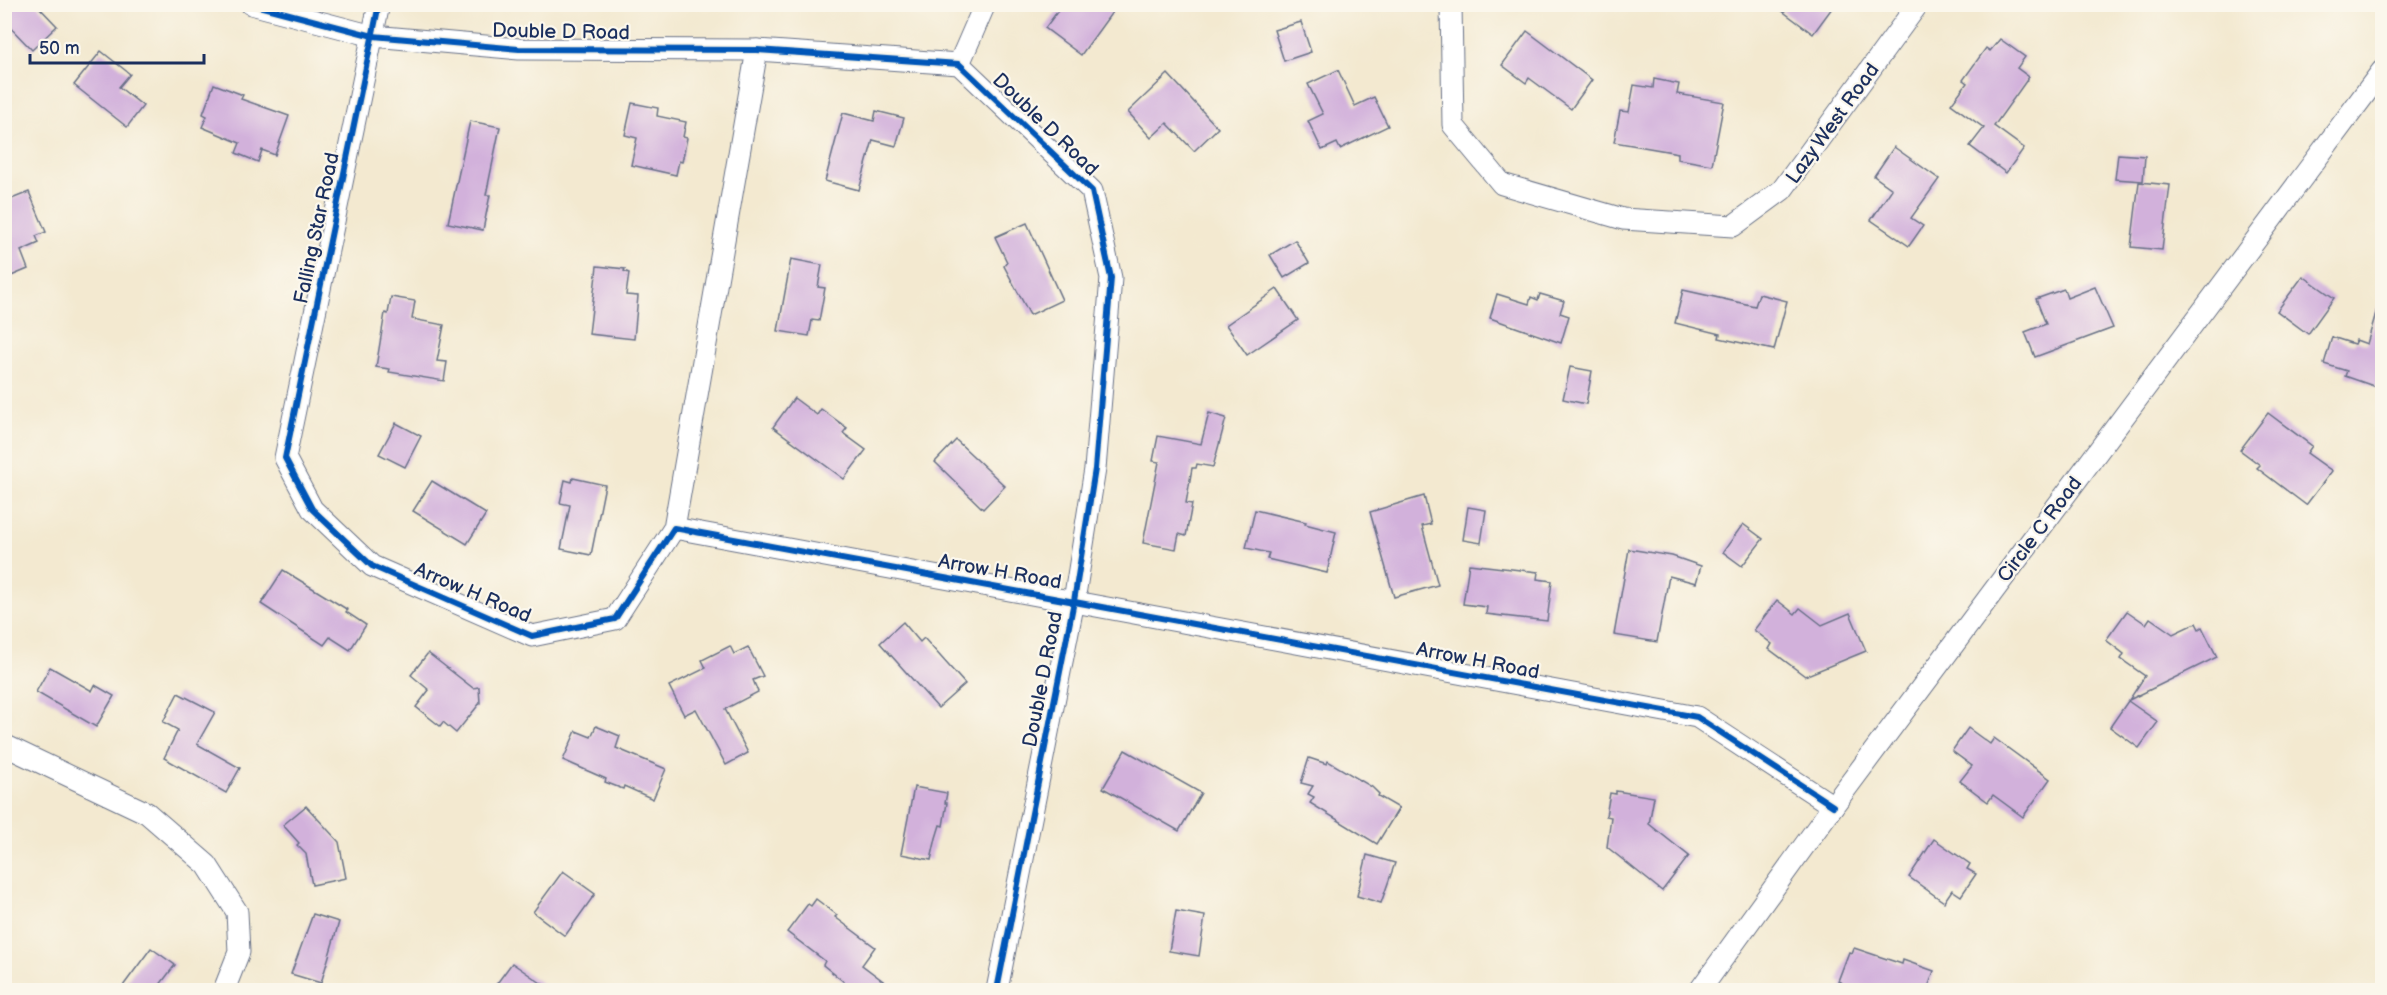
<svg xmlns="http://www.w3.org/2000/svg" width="2387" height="995" font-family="'Balsamiq Sans',sans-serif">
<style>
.building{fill:#d2b1db}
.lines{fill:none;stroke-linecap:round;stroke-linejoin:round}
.minor-casing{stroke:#677086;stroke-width:23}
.minor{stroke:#fff;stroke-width:21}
.cycleway-casing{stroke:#fbf7ec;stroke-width:10}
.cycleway{stroke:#0057b8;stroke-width:6}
.labels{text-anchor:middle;stroke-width:4.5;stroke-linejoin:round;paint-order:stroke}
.street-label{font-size:20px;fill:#1b2f5e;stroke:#fbf7ec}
</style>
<rect width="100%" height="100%" fill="#fbf7ec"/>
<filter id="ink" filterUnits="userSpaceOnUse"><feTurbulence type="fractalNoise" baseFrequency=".0167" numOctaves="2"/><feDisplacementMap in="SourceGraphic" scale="12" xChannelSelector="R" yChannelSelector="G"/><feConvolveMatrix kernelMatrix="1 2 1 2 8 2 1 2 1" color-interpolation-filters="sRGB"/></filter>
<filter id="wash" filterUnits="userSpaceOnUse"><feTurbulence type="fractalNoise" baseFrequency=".008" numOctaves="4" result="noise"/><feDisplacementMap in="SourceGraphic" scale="24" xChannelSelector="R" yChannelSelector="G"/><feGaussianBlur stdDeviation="1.35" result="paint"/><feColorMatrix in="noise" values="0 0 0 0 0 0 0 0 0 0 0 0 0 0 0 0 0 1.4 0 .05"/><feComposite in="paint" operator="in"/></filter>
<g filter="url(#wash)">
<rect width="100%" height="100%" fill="#f3e9d0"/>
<g id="blocks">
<g class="building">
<path d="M4 4H36L57 26 32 50 4 21Z"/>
<path d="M1063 4H1118L1081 55 1045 28Z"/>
<path d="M1773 4H1835L1813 34Z"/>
<path d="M1301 22 1311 52 1284 61 1274 30Z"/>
<path d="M1527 31 1592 80 1571 109 1529 78 1526 83 1502 65Z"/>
<path d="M2000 39 2025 57 2017 68 2029 77 1994 126 2024 148 2006 173 1970 146 1984 128 1951 104 1967 83 1963 80 1986 48 1990 51Z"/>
<path d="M101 51 130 74 119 87 143 106 127 127 74 85Z"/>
<path d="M1338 70 1355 106 1374 97 1388 126 1340 149 1337 143 1322 150 1308 121 1323 114 1308 84Z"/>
<path d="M1168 74 1218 128 1194 151 1167 123 1151 138 1128 112Z"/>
<path d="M1654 79 1679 84 1677 94 1724 102 1712 165 1678 159V153L1614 142 1620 111 1629 112 1634 85 1653 88Z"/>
<path d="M214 84 243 95 241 99 289 116 275 155 262 150 258 162 236 153 240 143 202 127 207 116 203 114Z"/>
<path d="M632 103 658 108 657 116 686 122 683 137 687 138 682 162 679 161 676 175 631 165 637 138 625 135Z"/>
<path d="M876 111 904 118 896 146 873 140 859 190 825 181 843 113 874 121Z"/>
<path d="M470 121 500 127 486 195H490L483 230 448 223Z"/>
<path d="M1894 147 1939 179 1911 218 1923 226 1909 246 1871 220 1892 189 1874 176Z"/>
<path d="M2118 154 2145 156 2143 181 2115 179Z"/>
<path d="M2139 182 2170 185 2162 250 2131 247Z"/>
<path d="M29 192 46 232 36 236 39 243 21 251 28 269 4 279V202Z"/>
<path d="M1027 223 1062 300 1030 315 1004 266 1007 262 995 237Z"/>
<path d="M1295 240 1309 263 1284 278 1270 255Z"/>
<path d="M791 259 822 265 818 287 825 288 819 321 812 320 809 336 778 331Z"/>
<path d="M597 266 625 269 624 271 629 273 626 295 638 296 634 339 589 334Z"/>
<path d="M2303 276 2334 298 2308 334 2277 311Z"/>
<path d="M2095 287 2113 328 2035 357 2025 332 2046 324 2036 299 2064 289 2067 298Z"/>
<path d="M1277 289 1298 320 1247 355 1226 325Z"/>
<path d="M1683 290 1755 306 1759 294 1787 301 1774 350 1719 338 1720 334 1675 323Z"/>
<path d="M1497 294 1529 304 1531 297 1538 300 1540 294 1564 301 1560 313 1569 316 1561 343 1490 318Z"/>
<path d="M391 297 415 301 412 319 444 325 437 361 447 362 444 381 389 372 390 369 376 367 385 313 388 314Z"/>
<path d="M2378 306 2382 307V389L2345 376 2347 371 2324 364 2332 337 2354 344 2356 340 2367 344Z"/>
<path d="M1570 367 1592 371 1586 404 1563 399Z"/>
<path d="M794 398 817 415 821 409 847 428 843 433 866 450 844 479 773 427Z"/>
<path d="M1209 413 1226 418 1213 467 1197 464 1196 468H1192L1186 503 1192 504 1186 536 1179 534 1176 549 1143 543 1159 462 1153 461 1158 436 1201 444Z"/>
<path d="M2268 413 2312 446 2307 453 2332 471 2306 505 2257 468 2260 465 2240 450Z"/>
<path d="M396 423 421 436 405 467 379 454Z"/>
<path d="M956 440 1005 486 983 509 935 462Z"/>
<path d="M573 478 605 485 591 555 561 549 570 505 560 503 565 480 572 482Z"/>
<path d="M432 481 486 514 467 544 413 511Z"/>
<path d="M1424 496 1431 524 1422 526 1438 585 1394 597 1370 512Z"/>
<path d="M1468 507 1486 510 1481 543 1463 540Z"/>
<path d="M1255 510 1306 522 1305 524 1336 532 1327 573 1267 559 1269 553 1246 548Z"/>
<path d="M1743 524 1763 539 1742 566 1723 552Z"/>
<path d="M1629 549 1672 556 1701 566 1696 583 1669 576 1657 642 1614 635Z"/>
<path d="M1469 564 1538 572 1537 579 1552 581 1547 621 1486 614 1487 607 1463 604Z"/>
<path d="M283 570 348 610 346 612 366 625 350 650 330 637 324 645 261 604Z"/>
<path d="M1777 600 1795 614 1800 608 1822 625 1850 613 1866 651 1805 676 1769 649 1772 644 1754 630Z"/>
<path d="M2127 611 2146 624 2150 618 2173 634 2196 623 2199 629 2202 627 2217 657 2129 700 2145 676 2121 659 2124 654 2106 640Z"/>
<path d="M903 622 920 642 924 638 965 684 938 708 880 643Z"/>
<path d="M730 646 734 654 748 647 763 676 753 680 758 692 725 709 748 753 726 765 696 709 684 715 669 686 706 668 702 660Z"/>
<path d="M428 653 473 688 479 687 480 703 456 733 443 722 440 726 416 707 429 690 411 675Z"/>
<path d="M50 667 92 691 95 685 114 696 96 727 36 692Z"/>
<path d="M178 693 215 712 197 744 240 768 226 793 164 758 178 730 163 722Z"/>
<path d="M2128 701 2158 722 2139 748 2110 727Z"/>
<path d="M596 726 620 736 616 748 666 769 653 799 624 786 623 789 605 782 606 779 563 760 576 731 591 737Z"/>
<path d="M1968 728 1990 744 1994 738 2050 779 2023 817 1993 795 1988 802 1960 781 1972 766 1952 751Z"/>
<path d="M1125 750 1201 793 1179 831 1103 788Z"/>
<path d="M1309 758 1327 764 1328 761 1372 787 1379 794 1378 796 1399 808 1377 844 1310 803 1314 797 1308 794 1313 786 1301 783Z"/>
<path d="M914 787 947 793 945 803H947L943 826 940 825 936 838 931 860 901 854Z"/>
<path d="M1616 791 1654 797 1649 824 1689 856 1662 891 1607 847 1611 817 1606 816 1610 793 1616 794Z"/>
<path d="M306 806 339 842 346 878 312 885 306 854 297 845 299 843 283 825Z"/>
<path d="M1934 839 1970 864 1967 869 1976 874 1961 896 1952 890 1944 902 1909 877Z"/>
<path d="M1367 855 1395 863 1381 903 1357 896Z"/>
<path d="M563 871 595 894 565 936 533 912Z"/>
<path d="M816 899 837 915 835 917 875 947 862 965 895 990H838L844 982 823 965 825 961 787 932 808 904 811 906Z"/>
<path d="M1176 911 1205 916 1199 956 1169 951Z"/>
<path d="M313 914 339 922 321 983 291 974Z"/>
<path d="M151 948 175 965 156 990H120Z"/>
<path d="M1854 948 1902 964 1903 960 1934 971 1927 990H1840L1842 983 1838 981 1849 952 1852 953Z"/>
<path d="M512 963 551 990H492Z"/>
</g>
</g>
</g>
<g filter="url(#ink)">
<use href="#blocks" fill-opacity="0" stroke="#677086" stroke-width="1.5"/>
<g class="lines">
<g class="minor-casing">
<g id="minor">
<path d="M251 4 373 36 519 49 757 50 959 64 1092 191 1111 278 1095 469 1074 601 997 990"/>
<path d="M379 4 285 458 312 509 372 566 532 636 615 619 674 528 1697 717 1833 806"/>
<path d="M1451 4 1453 125 1502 184 1623 219 1733 226 1782 190 1918 4"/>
<path d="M959 64 985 4"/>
<path d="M674 528 757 50"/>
<path d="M4 745 147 813 207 865 237 912 239 952 224 990"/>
<path d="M1700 990 1833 806 2382 71"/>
</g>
</g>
<use href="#minor" class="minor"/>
<g class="cycleway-casing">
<g id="cycleway">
<path d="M251 4 373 36 519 49 757 50 959 64 1092 191 1111 278 1095 469 1074 601 997 990"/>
<path d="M379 4 285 458 312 509 372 566 532 636 615 619 674 528 1697 717 1833 806"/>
</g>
</g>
<use href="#cycleway" class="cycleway"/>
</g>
</g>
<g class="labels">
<g class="street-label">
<text transform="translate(561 31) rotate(1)" y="7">Double D Road</text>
<text transform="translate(1832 123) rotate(-54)" y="7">Lazy West Road</text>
<text transform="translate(1046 124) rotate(44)" y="7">Double D Road</text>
<text transform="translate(316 228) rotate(-78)" y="7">Falling Star Road</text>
<text transform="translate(2039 529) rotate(-53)" y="7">Circle C Road</text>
<text transform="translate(1000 571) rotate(10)" y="7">Arrow H Road</text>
<text transform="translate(473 592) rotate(23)" y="7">Arrow H Road</text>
<text transform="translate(1478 660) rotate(11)" y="7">Arrow H Road</text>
<text transform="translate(1042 679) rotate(-79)" y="7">Double D Road</text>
</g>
</g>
<rect width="2387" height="995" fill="none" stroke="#fbf7ec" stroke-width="24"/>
<path d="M30 54v9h174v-9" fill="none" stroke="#1b2f5e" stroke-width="3"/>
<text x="39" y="54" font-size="18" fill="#1b2f5e" stroke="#fbf7ec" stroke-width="4.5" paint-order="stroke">50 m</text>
</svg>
